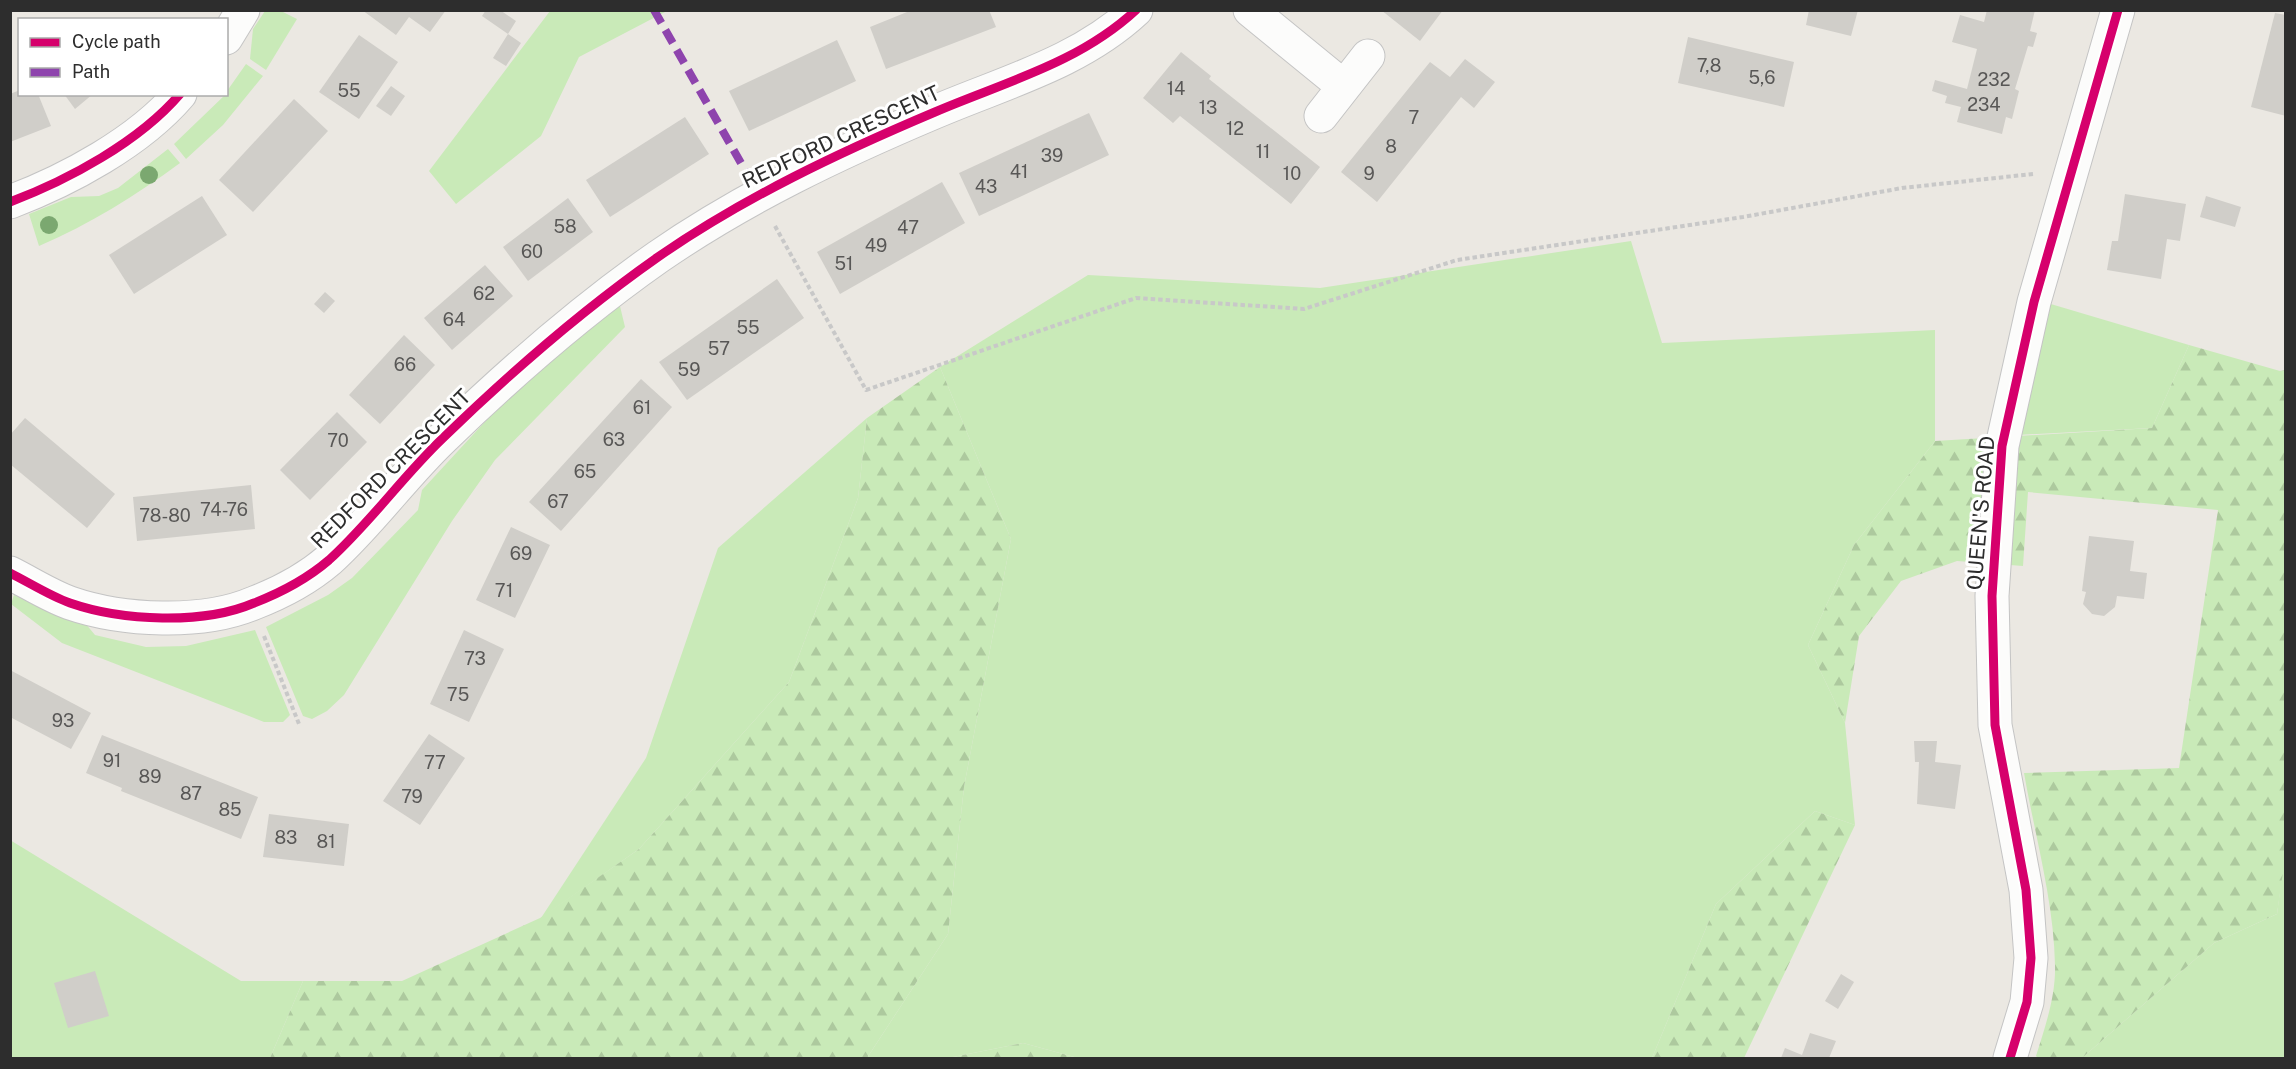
<svg xmlns="http://www.w3.org/2000/svg" width="2296" height="1069" font-family="'Public Sans',sans-serif">
<style>
.grass{fill:#c9eab8}
.forest{fill:url(#forest-firs)}
.building{fill:#d0cec9}
.lines{fill:none;stroke-linecap:round;stroke-linejoin:round}
.street-casing{stroke:#c4c4c4;stroke-width:35}
.path{stroke:#c8c8c8;stroke-width:4;stroke-dasharray:4.5 3;stroke-linecap:butt}
.street{stroke:#fcfcfb;stroke-width:33}
.quiet{stroke:#8e44ad;stroke-width:8;stroke-dasharray:15 8;stroke-linecap:butt}
.cycleway-casing{stroke:#fff;stroke-width:13}
.cycleway{stroke:#d6006c;stroke-width:9}
.tree{fill:#7ba870}
.labels{text-anchor:middle;stroke-width:6;stroke-linejoin:round;paint-order:stroke}
.number-label{font-size:18px;fill:#585756}
.street-label{font-size:21px;fill:#2d2d2d;stroke:#fff}
</style>
<defs>
<pattern id="forest-firs" width="22" height="20" patternUnits="userSpaceOnUse" patternTransform="scale(1.5)"><rect width="22" height="20" fill="#c9eab8"/><path d="M5 1l3.5 6h-7zM16 11l3.5 6h-7z" fill="#adc99e"/></pattern>
</defs>
<rect width="100%" height="100%" fill="#ebe8e2"/>
<g class="grass">
<path d="M265 11H281L297 19 266 70 250 59 253 29Z"/>
<path d="M550 11H667L579 57 541 136 456 204 429 171Z"/>
<path d="M246 64 263 76 223 125 186 159 174 144 226 94 227 91Z"/>
<path d="M168 149 180 163C135 196 90 224 39 246L29 214 71 197 99 196 118 188Z"/>
<path d="M1631 241 1662 343 1935 330V441L1854 545 1808 645 1845 723 1855 825 1815 811 1716 904 1652 1058H1078L1023 1043 948 1058H867L948 934 964 787 1011 539 940 367 1088 275 1320 288Z"/>
<path d="M619 302 625 327 495 460 452 521 344 695 327 711 312 719 303 716 266 627 328 595 352 578 418 510 422 490 493 413 524 382Z"/>
<path d="M2044 302 2189 345 2152 428 2017 435Z"/>
<path d="M867 418 858 498 789 682 639 849 541 918 646 758 718 548Z"/>
<path d="M14 595 47 611 85 623 95 635 146 647 186 646 255 630 290 715 283 722H264L62 643 11 604Z"/>
<path d="M10 840 241 981H303L270 1058H11Z"/>
<path d="M2285 851V1058H2082L2214 943 2277 914Z"/>
</g>
<g class="forest">
<path d="M2189 345 2280 371 2285 370 2286 851 2277 914 2214 943 2082 1058H2038L2036 1056C2045 1027 2056 996 2055 965 2054 902 2035 836 2024 773L2179 768 2218 510 2028 492 2023 566 1957 561 1901 581 1859 636 1845 723 1808 645 1854 545 1935 441 2152 428Z"/>
<path d="M940 367 1011 539 964 787 948 934 867 1058H270L303 981H402L540 918 639 849 789 682 858 498 867 418Z"/>
<path d="M1815 811 1855 825 1744 1058H1652L1716 904Z"/>
<path d="M1023 1043 1078 1058H948Z"/>
</g>
<g class="building">
<path d="M362 10H446L430 32 409 17 396 35Z"/>
<path d="M486 10H500L516 21 508 34 521 43 506 66 493 58 508 34 482 16Z"/>
<path d="M912 10H989L996 27 886 69 870 27Z"/>
<path d="M1381 10H1443L1420 41Z"/>
<path d="M1809 10H1858L1851 36 1806 25Z"/>
<path d="M1987 10H2035L2030 31 2037 33 2033 47 2028 46 2015 89 2019 91 2012 119 2006 117 2002 134 1957 122 1961 107 1945 103 1947 96 1932 91 1935 80 1967 89 1977 49 1952 42 1960 15 1984 22Z"/>
<path d="M2275 13 2286 15V116L2251 107Z"/>
<path d="M359 35 398 62 359 119 319 92Z"/>
<path d="M1688 37 1794 62 1784 107 1678 83Z"/>
<path d="M837 40 856 81 749 131 729 91Z"/>
<path d="M1181 52 1211 76 1209 79 1320 167 1291 204 1180 116 1173 123 1143 98Z"/>
<path d="M1465 59 1495 82 1474 108 1461 97 1377 202 1341 172 1430 62 1450 77Z"/>
<path d="M391 86 405 96 391 116 376 106Z"/>
<path d="M20 90V94H38L51 126 10 142V94Z"/>
<path d="M64 94H93L75 109Z"/>
<path d="M294 99 328 131 253 212 219 180Z"/>
<path d="M1089 113 1109 155 979 216 959 173Z"/>
<path d="M685 117 709 154 610 217 586 180Z"/>
<path d="M942 182 965 223 840 294 817 252Z"/>
<path d="M2125 194 2186 204 2180 241 2167 239 2161 279 2107 270 2112 241H2118Z"/>
<path d="M202 196 227 235 134 294 109 255Z"/>
<path d="M2206 196 2241 207 2235 227 2200 217Z"/>
<path d="M568 198 593 232 528 281 503 247Z"/>
<path d="M485 265 513 296 452 350 424 318Z"/>
<path d="M777 279 804 318 687 400 659 362Z"/>
<path d="M325 292 335 301 324 313 314 304Z"/>
<path d="M404 335 435 365 380 424 349 395Z"/>
<path d="M641 379 672 407 561 531 529 502Z"/>
<path d="M337 412 367 442 310 500 280 470Z"/>
<path d="M25 418 115 494 87 528 10 464V435Z"/>
<path d="M251 485 255 529 137 541 133 497Z"/>
<path d="M511 527 550 545 515 618 476 600Z"/>
<path d="M2089 536 2134 541 2130 571 2147 573 2144 599 2117 596 2115 607 2104 616 2092 614 2083 604 2086 592 2082 591Z"/>
<path d="M464 630 504 649 469 722 430 704Z"/>
<path d="M10 670 91 713 71 749 10 717Z"/>
<path d="M429 734 465 758 420 825 383 801Z"/>
<path d="M102 735 258 797 241 839 121 791 122 788 86 773Z"/>
<path d="M1914 741H1937L1935 762 1961 765 1955 809 1917 804 1919 762H1915Z"/>
<path d="M269 814 349 824 344 866 263 857Z"/>
<path d="M95 971 109 1016 68 1028 54 983Z"/>
<path d="M1841 974 1854 982 1838 1009 1825 1001Z"/>
<path d="M1810 1033 1836 1041 1829 1058H1781L1785 1048 1802 1055Z"/>
</g>
<g class="lines">
<g class="street-casing">
<g id="street">
<path d="M1250 10 1343 86"/>
<path d="M226 38 243 10"/>
<path d="M1321 116 1368 56"/>
<path d="M10 202C68 180 139 142 180 94"/>
<path d="M10 573C30 583 50 596 70 603 122 621 203 625 254 603 280 593 308 578 329 560 370 523 403 476 443 438 510 373 581 311 658 257 745 197 838 153 935 112 1005 82 1079 63 1136 10"/>
<path d="M2010 1058 2027 1002 2031 958 2026 890 1995 725 1992 596 2002 446 2034 302 2118 10"/>
</g>
</g>
<g class="path">
<path d="M775 226 866 390 1136 298 1304 309 1457 260 1743 217 1902 188 2033 174"/>
<path d="M264 636 299 724"/>
</g>
<use href="#street" class="street"/>
<path class="quiet" d="M654 10 758 193"/>
<g class="cycleway-casing">
<g id="cycleway">
<path d="M10 202C68 180 139 142 180 94"/>
<path d="M10 573C30 583 50 596 70 603 122 621 203 625 254 603 280 593 308 578 329 560 370 523 403 476 443 438 510 373 581 311 658 257 745 197 838 153 935 112 1005 82 1079 63 1136 10"/>
<path d="M2010 1058 2027 1002 2031 958 2026 890 1995 725 1992 596 2002 446 2034 302 2118 10"/>
</g>
</g>
<use href="#cycleway" class="cycleway"/>
</g>
<g class="tree">
<circle cx="149" cy="175" r="9"/>
<circle cx="49" cy="225" r="9"/>
</g>
<g class="labels">
<g class="number-label">
<text x="1709" y="72">7,8</text>
<text x="1762" y="84">5,6</text>
<text x="1994" y="86">232</text>
<text x="1176" y="95">14</text>
<text x="349" y="97">55</text>
<text x="1984" y="111">234</text>
<text x="1208" y="114">13</text>
<text x="1414" y="124">7</text>
<text x="1235" y="135">12</text>
<text x="1391" y="153">8</text>
<text x="1263" y="158">11</text>
<text x="1052" y="162">39</text>
<text x="1019" y="178">41</text>
<text x="1292" y="180">10</text>
<text x="1369" y="180">9</text>
<text x="986" y="193">43</text>
<text x="565" y="233">58</text>
<text x="908" y="234">47</text>
<text x="876" y="252">49</text>
<text x="532" y="258">60</text>
<text x="844" y="270">51</text>
<text x="484" y="300">62</text>
<text x="454" y="326">64</text>
<text x="748" y="334">55</text>
<text x="719" y="355">57</text>
<text x="405" y="371">66</text>
<text x="689" y="376">59</text>
<text x="642" y="414">61</text>
<text x="614" y="446">63</text>
<text x="338" y="447">70</text>
<text x="585" y="478">65</text>
<text x="558" y="508">67</text>
<text x="224" y="516">74-76</text>
<text x="165" y="522">78-80</text>
<text x="521" y="560">69</text>
<text x="504" y="597">71</text>
<text x="475" y="665">73</text>
<text x="458" y="701">75</text>
<text x="63" y="727">93</text>
<text x="112" y="767">91</text>
<text x="435" y="769">77</text>
<text x="150" y="783">89</text>
<text x="191" y="800">87</text>
<text x="412" y="803">79</text>
<text x="230" y="816">85</text>
<text x="286" y="844">83</text>
<text x="326" y="848">81</text>
</g>
<g class="street-label">
<text transform="translate(841 137) rotate(-25)" y="7">REDFORD CRESCENT</text>
<text transform="translate(391 469) rotate(-45)" y="7">REDFORD CRESCENT</text>
<text transform="translate(1981 513) rotate(-85)" y="7">QUEEN'S ROAD</text>
</g>
</g>
<rect width="2296" height="1069" fill="none" stroke="#2d2d2d" stroke-width="24"/>
<rect x="18" y="18" width="210" height="78" fill="#ffffff" stroke="#ababab" stroke-width="1.5"/>
<rect x="30" y="38" width="30" height="9" fill="#d6006c" stroke="#ababab" stroke-width="1.5"/>
<text x="72" y="48" font-size="18" fill="#2d2d2d">Cycle path</text>
<rect x="30" y="68" width="30" height="9" fill="#8e44ad" stroke="#ababab" stroke-width="1.5"/>
<text x="72" y="78" font-size="18" fill="#2d2d2d">Path</text>
</svg>
